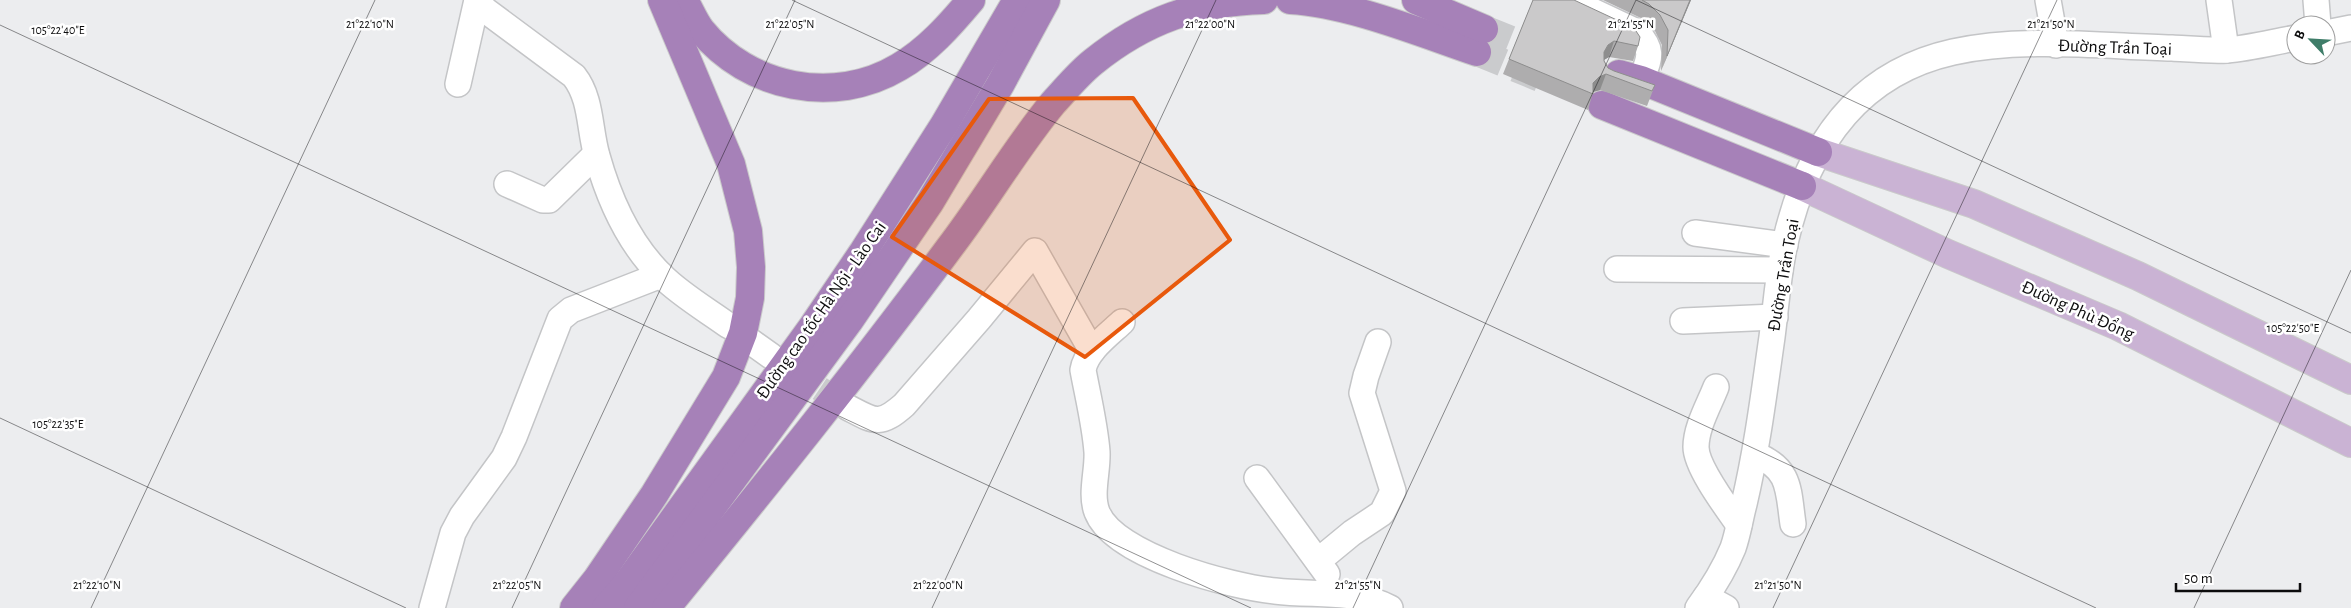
<svg xmlns="http://www.w3.org/2000/svg" width="2351" height="608" font-family="'Alegreya Sans',sans-serif">
<style>
.lines{fill:none;stroke-linecap:round;stroke-linejoin:round}
.minor-tunnel{stroke:#cacbcd;stroke-width:25;stroke-dasharray:25 12;stroke-linecap:butt}
.highway-tunnel{stroke:#cacbcd;stroke-width:28;stroke-dasharray:28 14;stroke-linecap:butt}
.minor-casing{stroke:#c4c5c7;stroke-width:28}
.major-casing{stroke:#cacaca;stroke-width:30}
.highway-casing{stroke:#cacaca;stroke-width:30}
.minor{stroke:#fff;stroke-width:25}
.major{stroke:#cab3d4;stroke-width:28}
.highway{stroke:#a681b8;stroke-width:28}
.wall{fill:#aeadae}
.shaded-wall{fill:#8d8d8d}
.building{fill:#cac9ca;stroke:#8d8d8d}
.marked{fill:#e8590c;fill-opacity:0.2;stroke:#e8590c;stroke-width:4;stroke-linejoin:round}
.ticks{fill:none;stroke:#0c0c0d;stroke-width:1;stroke-opacity:0.45}
.labels{text-anchor:middle;stroke-width:5;stroke-linejoin:round;paint-order:stroke}
.street-label{font-size:18px;fill:#0c0c0d;stroke:#fff}
.ticks-label{font-size:12px;text-anchor:middle;fill:#0c0c0d;stroke:#fff;stroke-width:5;stroke-linejoin:round;paint-order:stroke}
</style>
<rect width="100%" height="100%" fill="#ecedef"/>
<g class="lines">
<path class="minor-tunnel" d="M789 368 847 407"/>
<g class="highway-tunnel">
<path d="M1484 29 1549 55"/>
<path d="M1477 52 1540 78"/>
</g>
<g class="minor-casing">
<g id="minor">
<path d="M477 0 485 10 574 76C592 99 589 129 597 156 609 199 629 244 662 276 681 295 707 310 729 326"/>
<path d="M1569 0 1637 32C1655 51 1649 59 1641 80"/>
<path d="M2048 0 2056 45"/>
<path d="M2219 0 2226 50"/>
<path d="M2316 0 2318 25"/>
<path d="M2326 33 2351 28"/>
<path d="M458 84 477 0"/>
<path d="M507 184 543 200H549L596 154"/>
<path d="M1695 233 1785 245"/>
<path d="M1617 269 1780 270"/>
<path d="M1683 321 1775 317"/>
<path d="M1122 322C1108 335 1086 351 1083 370 1088 397 1095 425 1097 452 1098 471 1090 494 1097 512 1114 556 1232 587 1275 591 1315 596 1354 589 1390 608"/>
<path d="M750 341 771 356"/>
<path d="M1716 387C1709 405 1696 427 1696 447 1696 467 1727 508 1739 525"/>
<path d="M847 407C874 421 879 427 904 405L979 319 1035 251 1092 351"/>
<path d="M1756 455C1791 469 1788 490 1793 524"/>
<path d="M1257 478 1327 574"/>
<path d="M1318 561 1352 533 1382 513 1393 491 1362 393 1366 376 1378 342"/>
<path d="M1706 597 1726 608"/>
<path d="M432 608 453 533 462 516 504 458 514 437 560 319 571 310 661 275"/>
<path d="M1698 608C1712 589 1724 570 1733 548 1738 534 1740 519 1744 504 1757 449 1764 393 1772 337 1776 306 1778 274 1785 243 1806 150 1854 74 1953 52 2023 37 2100 46 2172 48 2190 49 2209 51 2227 50 2250 48 2273 42 2296 38"/>
</g>
</g>
<g class="major-casing">
<g id="major">
<path d="M1818 152 1974 204 2138 276 2351 380"/>
<path d="M1802 186 1948 254 2118 326 2351 443"/>
</g>
</g>
<g class="highway-casing">
<g id="highway">
<path d="M684 0C690 10 694 21 701 30 748 88 834 106 899 67 927 51 950 25 971 0"/>
<path d="M1290 0C1348 3 1421 33 1477 52"/>
<path d="M1416 0 1484 29"/>
<path d="M1619 74 1641 80 1818 152"/>
<path d="M1602 105 1802 186"/>
<path d="M574 608 597 579 654 495 726 377 743 333 750 298 751 267 748 231 731 164 662 0"/>
<path d="M606 608 626 585 813 326 863 252 944 125 1017 0"/>
<path d="M638 608 849 321 930 202 1000 85 1046 0"/>
<path d="M666 608C763 489 859 370 950 247 986 200 1015 149 1053 103 1066 89 1078 74 1093 62 1145 20 1197 2 1264 0"/>
</g>
</g>
<use href="#minor" class="minor"/>
<use href="#major" class="major"/>
<use href="#highway" class="highway"/>
</g>
<g class="wall">
<path d="M1533 0 1638 46 1633 61 1609 57 1604 60 1608 68 1614 71 1655 85 1647 106 1600 90 1593 92 1588 110 1503 74 1509 59Z"/>
<path d="M1603 0H1691L1661 71 1662 45 1655 31 1643 19Z"/>
</g>
<g class="shaded-wall">
<path d="M1690 0H1691L1661 71 1667 56Z"/>
<path d="M1614 41 1609 57 1602 61 1604 52 1608 45Z"/>
<path d="M1606 74 1600 90 1593 92V83L1599 77Z"/>
</g>
<g class="building">
<path d="M1533 0H1574L1634 28 1640 37 1638 46 1614 41 1608 45 1604 52V61L1608 68 1614 71 1655 85 1652 91 1606 74 1599 77 1593 83V94L1509 59Z"/>
<path d="M1642 0H1690L1667 56 1668 30 1660 15 1649 4Z"/>
</g>
<path class="marked" d="M1133 98 1230 240 1085 357 892 237 989 99Z"/>
<path class="ticks" d="M792 0 2096 608M1636 0 2351 333M0 25 1251 608M0 418 406 608M91 608 375 0M512 608 795 0M932 608 1216 0M1353 608 1636 0M1773 608 2057 0M2194 608 2351 270"/>
<g class="labels">
<g class="street-label">
<text transform="translate(2115 47) rotate(2)" y="6">Đường Trần Toại</text>
<text transform="translate(1783 275) rotate(-80)" y="6">Đường Trần Toại</text>
<text transform="translate(821 310) rotate(-55)" y="6">Đường cao tốc Hà Nội - Lào Cai</text>
<text transform="translate(2078 310) rotate(24)" y="6">Đường Phù Đổng</text>
</g>
</g>
<g class="ticks-label">
<text x="370" y="28">21°22'10"N</text>
<text x="790" y="28">21°22'05"N</text>
<text x="1210" y="28">21°22'00"N</text>
<text x="1631" y="28">21°21'55"N</text>
<text x="2051" y="28">21°21'50"N</text>
<text x="58" y="34">105°22'40"E</text>
<text x="2293" y="332">105°22'50"E</text>
<text x="58" y="428">105°22'35"E</text>
<text x="97" y="589">21°22'10"N</text>
<text x="517" y="589">21°22'05"N</text>
<text x="938" y="589">21°22'00"N</text>
<text x="1358" y="589">21°21'55"N</text>
<text x="1778" y="589">21°21'50"N</text>
</g>
<g transform="translate(2311 40) rotate(295)"><circle r="24" fill="#ffffff" stroke="#9e9e9e"/>
<path d="M0-4L9 19L0 12L-9 19Z" fill="#3f7d69"/>
<text y="-8" font-size="14" font-weight="bold" text-anchor="middle" fill="#0c0c0d">B</text>
</g>
<path d="M2176 583v8h124v-8" fill="none" stroke="#0c0c0d" stroke-width="2.5"/>
<text x="2184" y="583" font-size="15" fill="#0c0c0d" stroke="#ffffff" stroke-width="4" paint-order="stroke">50 m</text>
</svg>
